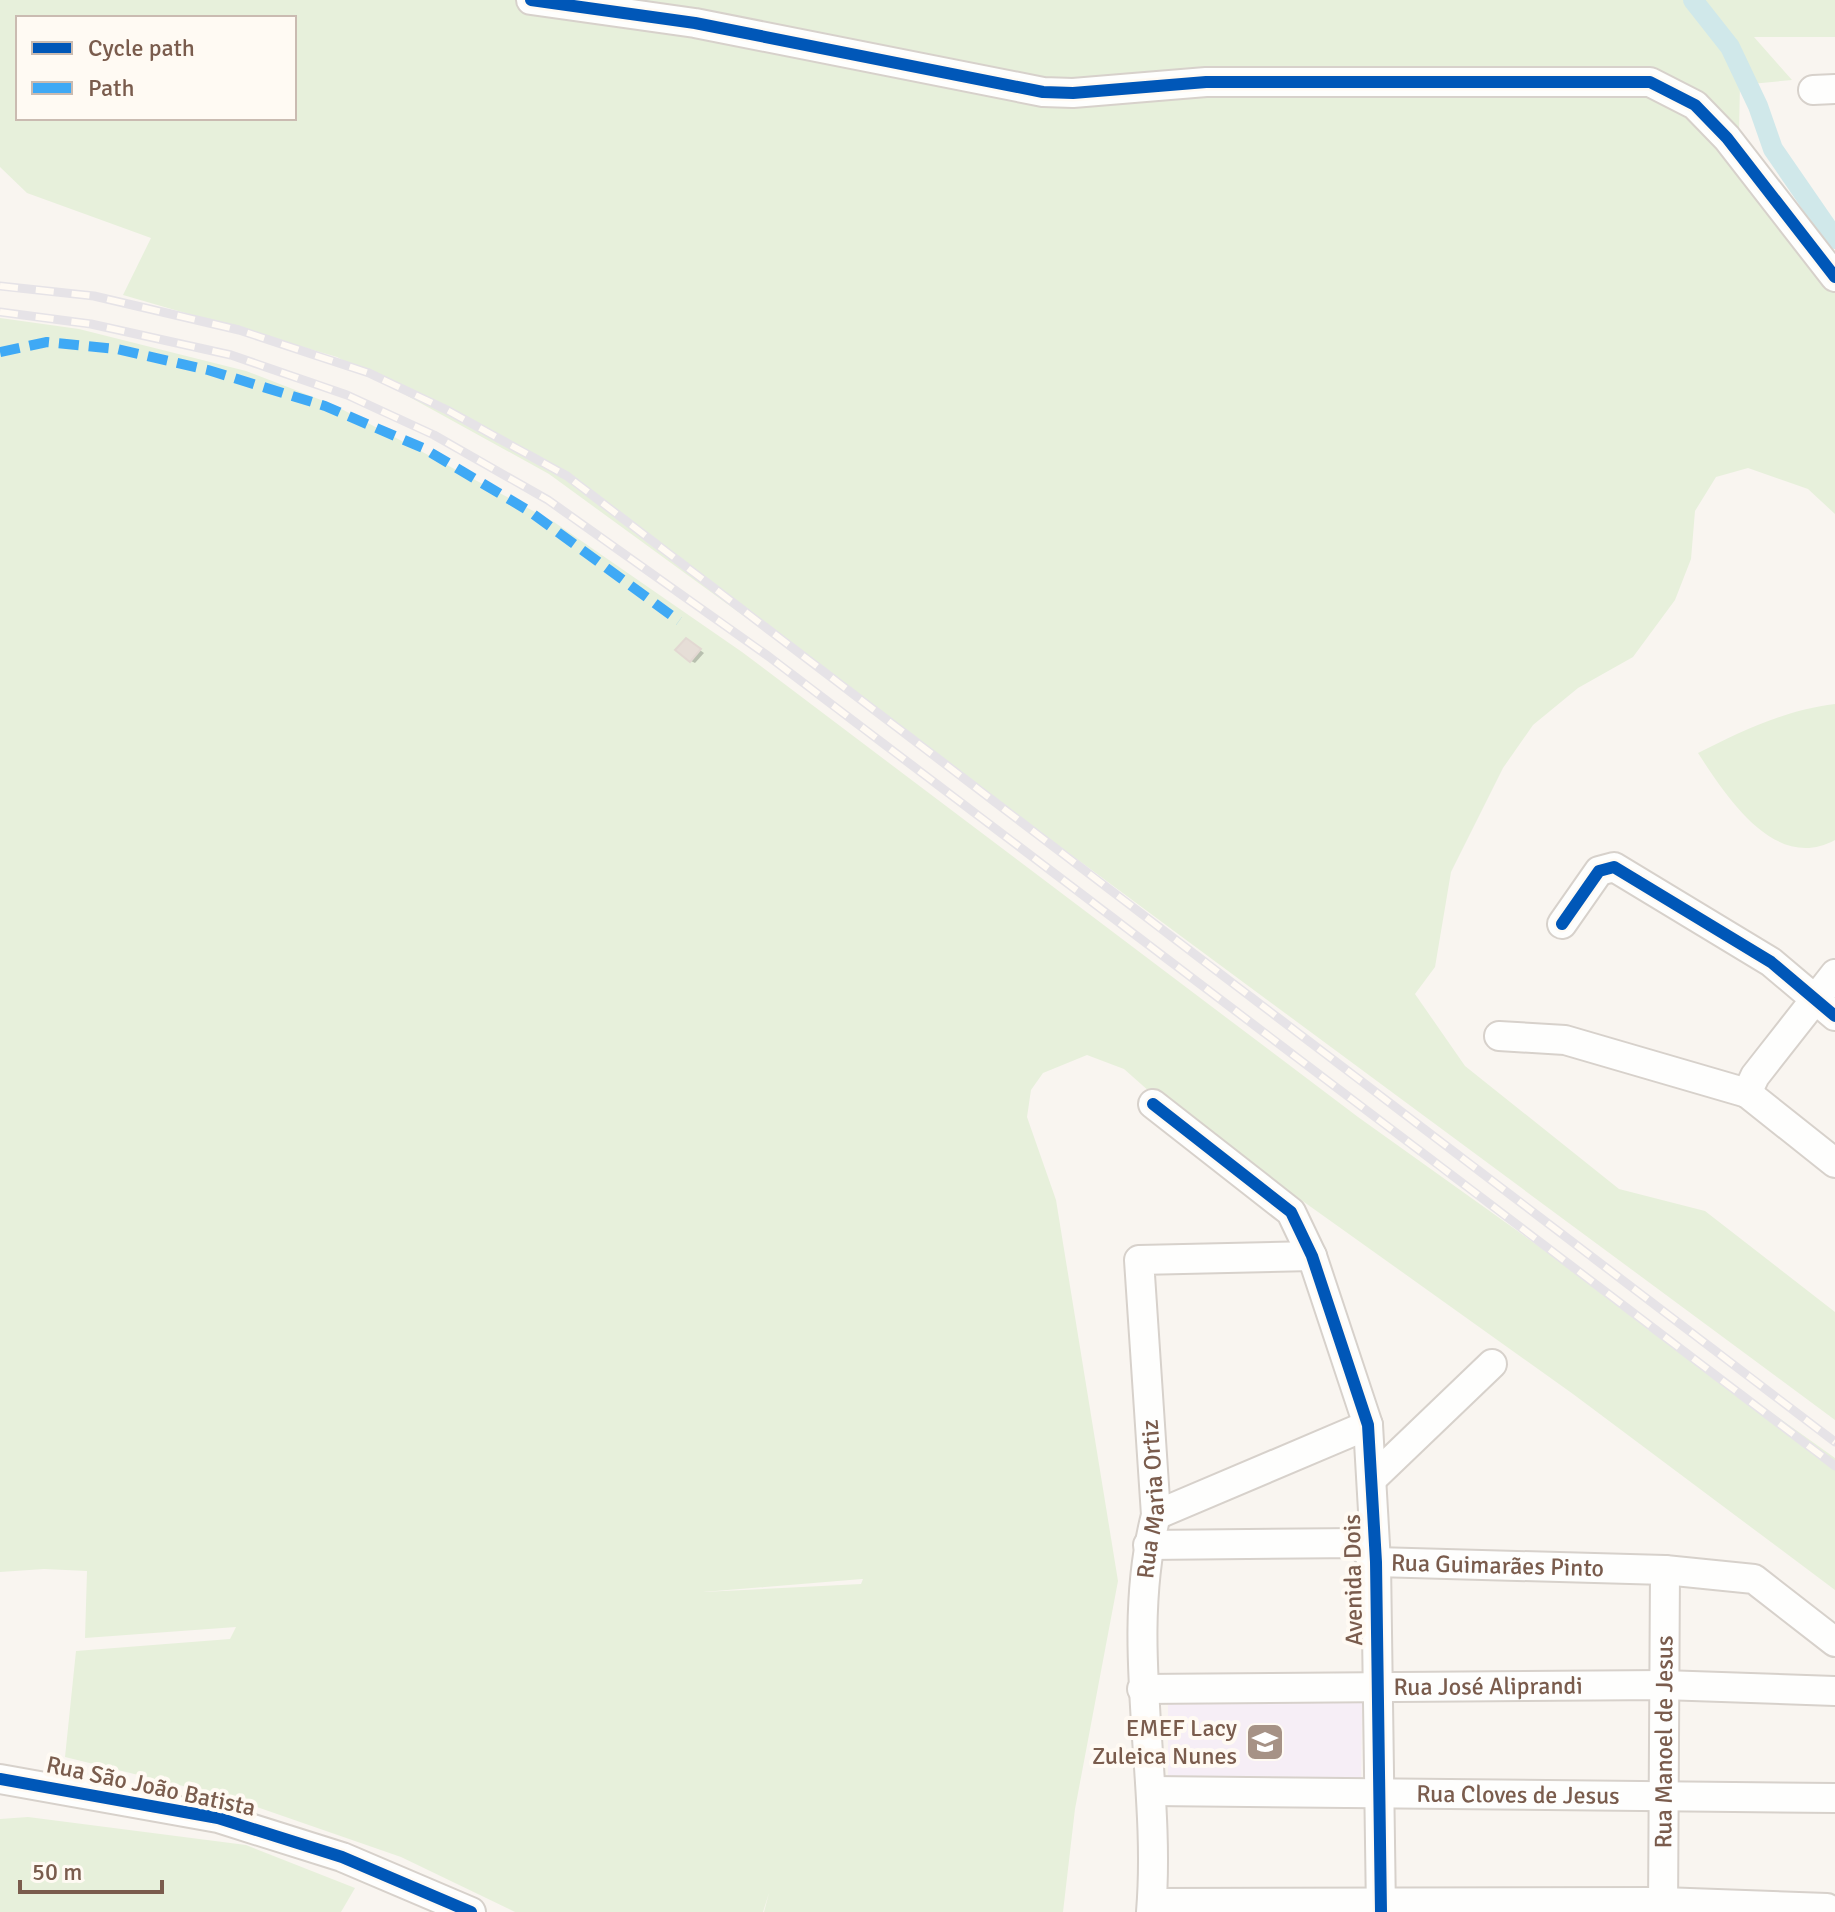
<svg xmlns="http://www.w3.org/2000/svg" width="1835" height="1912" font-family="Signika,sans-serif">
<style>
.education{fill:#f6eef6}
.green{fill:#e7f0db;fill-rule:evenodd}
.shadow{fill:#0003}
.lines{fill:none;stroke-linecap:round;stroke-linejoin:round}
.canal{stroke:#d0e8ea;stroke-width:20}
.building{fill:#e6ded7;stroke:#e2d8d2;stroke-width:2}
.minor-casing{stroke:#d7d1cb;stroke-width:32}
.minor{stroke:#fefefd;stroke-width:28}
.rail-casing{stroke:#e6e3e7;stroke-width:9}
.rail{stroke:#fffaf3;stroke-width:6;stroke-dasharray:18;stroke-linecap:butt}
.quiet{stroke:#3fa9f5;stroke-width:10;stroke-dasharray:20 10;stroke-linecap:butt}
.cycleway-casing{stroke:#fffaf3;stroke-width:17}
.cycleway{stroke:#0057b8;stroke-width:12}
.labels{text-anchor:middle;stroke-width:8;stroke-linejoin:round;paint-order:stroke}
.street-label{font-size:24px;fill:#7a5c4d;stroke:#fffaf3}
.poi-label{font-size:24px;fill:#7a5c4d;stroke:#fffaf3;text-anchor:end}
</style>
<rect width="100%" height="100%" fill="#f9f5f0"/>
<path class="education" d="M1168 1701H1362L1361 1784H1168Z"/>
<g class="green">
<path d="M0 0H1835V37H1754L1792 80 1740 85 1739 131 1835 271V514L1808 489 1748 468 1716 477 1695 511 1691 559 1675 600 1633 657 1578 688 1533 725 1503 768 1451 872 1435 967 1415 994 1465 1066 1619 1189 1705 1211 1835 1312V1420L1089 868 549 474 337 357 123 295 151 238 27 193 0 167ZM18 18H294V118H18Z"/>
<path d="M0 318 79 329 246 371 334 405 554 522 742 652 1358 1117 1835 1458V1590L1573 1394 1150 1092 1124 1069 1087 1055 1043 1073 1031 1090 1027 1117 1056 1200 1118 1581 1075 1809 1063 1912H764L769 1893 763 1912H515L401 1857 228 1797 65 1757 76 1651 230 1639 236 1627 85 1638 87 1571 44 1569 0 1572ZM863 1579 861 1584 703 1592 862 1579Z"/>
<path d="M1835 704V840C1775 873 1726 796 1698 753 1742 731 1785 710 1835 704Z"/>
<path d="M28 1817 246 1845 355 1888 341 1912H0V1819Z"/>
</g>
<path class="shadow" d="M690 643 704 653 695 663 691 661Z"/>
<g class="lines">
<path class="canal" d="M1693 0 1730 47 1758 106 1773 149 1835 239"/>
</g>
<path class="building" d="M686 638 701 649 690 662 675 650Z"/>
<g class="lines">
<g class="minor-casing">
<g id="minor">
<path d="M531 0 695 23 1043 92 1073 93 1206 82H1650L1695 105 1727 138 1835 277"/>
<path d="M1813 90 1835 89"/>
<path d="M1562 924 1599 871 1614 867 1771 962 1835 1016"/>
<path d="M1499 1036 1565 1040 1747 1093"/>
<path d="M1747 1093 1755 1076 1835 974"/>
<path d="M1747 1093 1835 1163"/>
<path d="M1153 1104 1291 1212 1312 1256 1368 1425 1376 1562 1381 1912"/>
<path d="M1372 1479 1492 1364"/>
<path d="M1156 1515 1368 1425"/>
<path id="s1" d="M1148 1545 1359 1543 1376 1562 1665 1570 1754 1579 1835 1642"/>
<path id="s2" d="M1142 1689 1663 1685 1835 1691"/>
<path d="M0 1779 218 1818 342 1857 471 1912"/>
<path id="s3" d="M1152 1791 1835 1798"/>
<path d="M1152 1903 1662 1902 1827 1908"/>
<path id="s4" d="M1151 1912C1162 1782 1123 1642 1156 1515L1139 1260 1312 1256"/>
<path id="s5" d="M1663 1912 1665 1570"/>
</g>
</g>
<use href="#minor" class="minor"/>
<g class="rail-casing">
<g id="rail">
<path d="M0 286 94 296 239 330 369 373 447 410 567 476 1835 1442"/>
<path d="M0 312 91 324 231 355 347 395 434 435 548 500 768 656 1835 1466"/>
</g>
</g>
<use href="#rail" class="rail"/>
<path class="quiet" d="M0 352 47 342 117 349 208 370 325 406 423 448 529 511 679 621"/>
<g class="cycleway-casing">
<g id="cycleway">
<path d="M531 0 695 23 1043 92 1073 93 1206 82H1650L1695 105 1727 138 1835 277"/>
<path d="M1562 924 1599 871 1614 867 1771 962 1835 1016"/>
<path d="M1153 1104 1291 1212 1312 1256 1368 1425 1376 1562 1381 1912"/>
<path d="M0 1779 218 1818 342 1857 471 1912"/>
</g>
</g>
<use href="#cycleway" class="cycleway"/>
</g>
<defs>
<g id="school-square" transform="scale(2)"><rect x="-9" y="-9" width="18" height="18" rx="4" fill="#a69286" stroke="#fffaf3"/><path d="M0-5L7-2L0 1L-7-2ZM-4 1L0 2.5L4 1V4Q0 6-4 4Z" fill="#fff"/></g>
</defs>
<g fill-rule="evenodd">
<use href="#school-square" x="1265" y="1742"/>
</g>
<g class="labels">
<g class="street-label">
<text dy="8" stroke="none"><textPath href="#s4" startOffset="414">Rua Maria Ortiz</textPath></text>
<text dy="8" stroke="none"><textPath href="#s1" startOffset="358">Rua Guimarães Pinto</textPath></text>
<text transform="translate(1353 1580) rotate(-91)" y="8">Avenida Dois</text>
<text dy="8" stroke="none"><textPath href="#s2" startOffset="346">Rua José Aliprandi</textPath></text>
<text dy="8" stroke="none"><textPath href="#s5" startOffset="170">Rua Manoel de Jesus</textPath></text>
<text transform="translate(151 1786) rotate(12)" y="8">Rua São João Batista</text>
<text dy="8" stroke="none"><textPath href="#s3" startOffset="366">Rua Cloves de Jesus</textPath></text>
</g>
<g class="poi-label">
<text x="1237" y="1736">EMEF Lacy<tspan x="1237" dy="28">Zuleica Nunes</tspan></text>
</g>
</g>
<rect x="16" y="16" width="280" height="104" fill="#fffaf3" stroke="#cabbb1" stroke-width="2"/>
<rect x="32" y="42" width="40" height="12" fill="#0057b8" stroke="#cabbb1" stroke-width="2"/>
<text x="88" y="56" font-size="24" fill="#7a5c4d">Cycle path</text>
<rect x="32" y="82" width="40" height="12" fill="#3fa9f5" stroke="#cabbb1" stroke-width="2"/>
<text x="88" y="96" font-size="24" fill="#7a5c4d">Path</text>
<path d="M20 1880v12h142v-12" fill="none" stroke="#7a5c4d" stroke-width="4"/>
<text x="32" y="1880" font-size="24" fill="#7a5c4d" stroke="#fffaf3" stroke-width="6" paint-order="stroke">50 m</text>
</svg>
